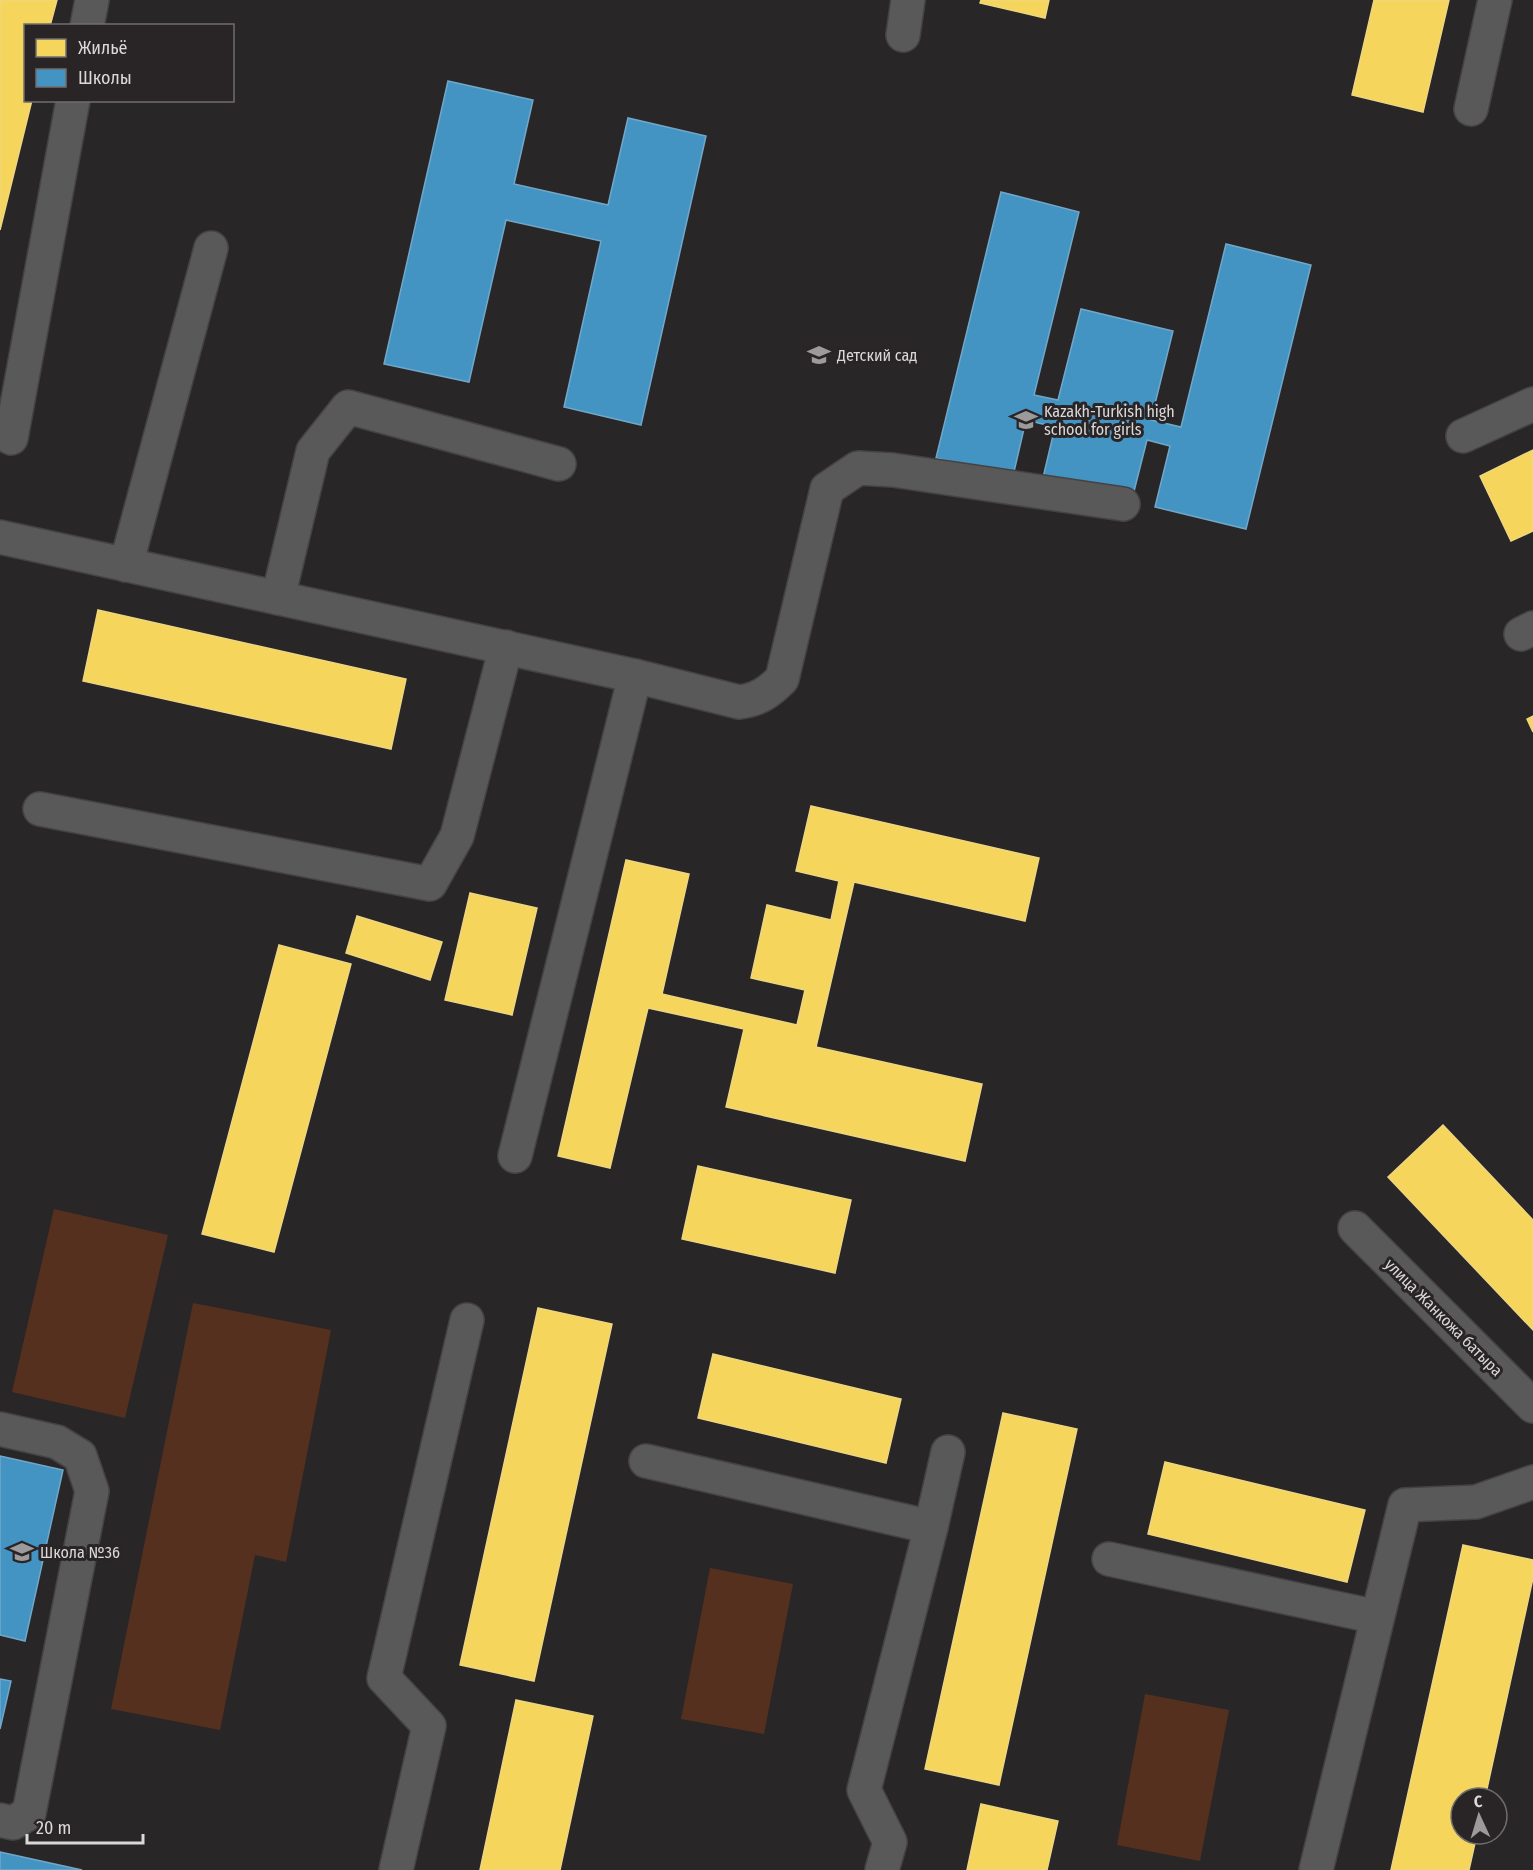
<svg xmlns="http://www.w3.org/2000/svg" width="1533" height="1870" font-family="'Fira Sans Condensed',sans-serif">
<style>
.green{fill:#56301f}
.homes{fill:#f6d55c;stroke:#eed681;stroke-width:1.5}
.schools{fill:#4393c3;stroke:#71a8c9;stroke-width:1.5}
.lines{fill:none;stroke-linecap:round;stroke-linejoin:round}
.minor-casing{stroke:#454243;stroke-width:36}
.minor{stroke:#595959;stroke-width:33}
.labels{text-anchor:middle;stroke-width:6;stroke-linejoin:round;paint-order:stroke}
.poi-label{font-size:16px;fill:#dbd8d8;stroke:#292526;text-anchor:start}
.street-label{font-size:16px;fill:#dbd8d8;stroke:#292526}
</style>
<rect width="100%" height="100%" fill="#282627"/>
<g class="green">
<path d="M54 1209 168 1235 125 1418 12 1392Z"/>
<path d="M193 1303 331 1330 286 1562 255 1555 220 1730 111 1709Z"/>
<path d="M710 1568 793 1584 764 1734 681 1719Z"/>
<path d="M1145 1694 1229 1710 1200 1861 1117 1845Z"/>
</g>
<g class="homes">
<path d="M0 0H57L50 26H26V100H32L0 230Z"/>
<path d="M981 0H1049L1045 18 980 3Z"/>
<path d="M1374 0H1449L1423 112 1352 95Z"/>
<path d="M1533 450V531L1511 541 1480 476Z"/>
<path d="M98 610 406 679 391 749 83 681Z"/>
<path d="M1533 716V732L1527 719Z"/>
<path d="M811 806 1039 858 1025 921 854 882 816 1047 982 1084 965 1161 726 1107 744 1029 648 1008 610 1168 558 1156 626 860 689 874 662 994 797 1025 805 990 751 978 767 905 831 920 839 881 796 871Z"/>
<path d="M470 893 537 908 512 1015 445 1000Z"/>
<path d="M357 916 442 942 430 980 346 953Z"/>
<path d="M279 945 351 964 274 1252 202 1234Z"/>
<path d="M1443 1125 1533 1220V1330L1388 1177Z"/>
<path d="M698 1166 851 1200 835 1273 682 1239Z"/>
<path d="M538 1308 612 1324 534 1681 460 1665Z"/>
<path d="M713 1354 901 1399 886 1463 698 1418Z"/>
<path d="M1003 1413 1077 1429 999 1785 925 1769Z"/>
<path d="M1165 1462 1365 1510 1347 1582 1148 1534Z"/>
<path d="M1463 1545 1533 1560V1578L1485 1798H1461V1834H1477L1469 1870H1391Z"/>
<path d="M516 1700 593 1716 560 1870H480Z"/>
<path d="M981 1804 1058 1821 1047 1870H967Z"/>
</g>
<g class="schools">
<path d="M448 81 533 100 514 184 608 205 628 118 706 136 641 425 564 407 601 241 506 220 469 382 384 364Z"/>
<path d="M1001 192 1079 212 1034 395 1058 400 1081 309 1173 331 1151 420 1181 427 1226 244 1311 265 1246 529 1155 507 1170 446 1147 440 1131 503 1042 482 1055 427 1026 420 1013 476 936 458Z"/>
<path d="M0 1456 63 1470 25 1641 0 1635Z"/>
<path d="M0 1679 11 1681 0 1729Z"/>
<path d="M0 1852 82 1870H0Z"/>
</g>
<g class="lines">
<g class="minor-casing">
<g id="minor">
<path d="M87 26 92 0"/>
<path d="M903 35 908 0"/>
<path d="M1471 109 1495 0"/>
<path d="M1463 436 1533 404"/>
<path d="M11 438 73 100"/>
<path d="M0 537 635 676 739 702C758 700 769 692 782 679L827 489 858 468 893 470 1123 504"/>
<path d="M126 565 211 248"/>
<path d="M278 598 313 451 348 407 559 464"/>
<path d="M1521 634 1533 628"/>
<path d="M40 809 430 884 457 836 506 647"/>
<path d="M515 1156 635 676"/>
<path d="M1355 1228 1533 1406"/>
<path d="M0 1429 57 1442 80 1456 92 1491 29 1813 13 1823 0 1820"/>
<path d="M646 1461 931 1527"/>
<path d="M1109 1559 1377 1617"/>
<path d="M396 1870 429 1726 384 1678 467 1320"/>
<path d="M882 1870 890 1842 864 1790 931 1527 948 1452"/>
<path d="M1316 1870 1405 1505 1476 1502 1533 1482"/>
</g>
</g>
<use href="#minor" class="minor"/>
</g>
<defs>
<g id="school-bare" transform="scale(1.8)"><path d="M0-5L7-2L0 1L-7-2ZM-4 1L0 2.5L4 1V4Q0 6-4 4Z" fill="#9c9a9a" stroke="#292526" stroke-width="2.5" paint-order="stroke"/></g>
</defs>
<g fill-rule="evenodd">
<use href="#school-bare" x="819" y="355"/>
<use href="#school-bare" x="1026" y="420"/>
<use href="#school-bare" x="22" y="1552"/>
</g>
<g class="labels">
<g class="poi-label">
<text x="837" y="361">Детский сад</text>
<text x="1044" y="417">Kazakh-Turkish high<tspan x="1044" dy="18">school for girls</tspan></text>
<text x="40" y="1558">Школа №36</text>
</g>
<g class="street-label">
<text transform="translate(1444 1317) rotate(45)" y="6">улица Жанкожа батыра</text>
</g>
</g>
<rect x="24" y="24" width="210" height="78" fill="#292526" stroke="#706d6d" stroke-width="1.5"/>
<rect x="36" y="39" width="30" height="18" fill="#f6d55c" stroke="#706d6d" stroke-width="1.5"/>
<text x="78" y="54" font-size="18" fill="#dbd8d8">Жильё</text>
<rect x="36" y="69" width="30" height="18" fill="#4393c3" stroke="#706d6d" stroke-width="1.5"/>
<text x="78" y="84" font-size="18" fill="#dbd8d8">Школы</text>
<g transform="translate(1479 1816) rotate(356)"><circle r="28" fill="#292526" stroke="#706d6d" stroke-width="1.5"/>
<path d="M0-4.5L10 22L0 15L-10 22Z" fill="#9c9a9a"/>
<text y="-9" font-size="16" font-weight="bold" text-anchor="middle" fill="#dbd8d8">С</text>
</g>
<path d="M27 1834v9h116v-9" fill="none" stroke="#dbd8d8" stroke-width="3"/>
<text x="36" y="1834" font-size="18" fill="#dbd8d8" stroke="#292526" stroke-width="4.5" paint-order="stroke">20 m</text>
</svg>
